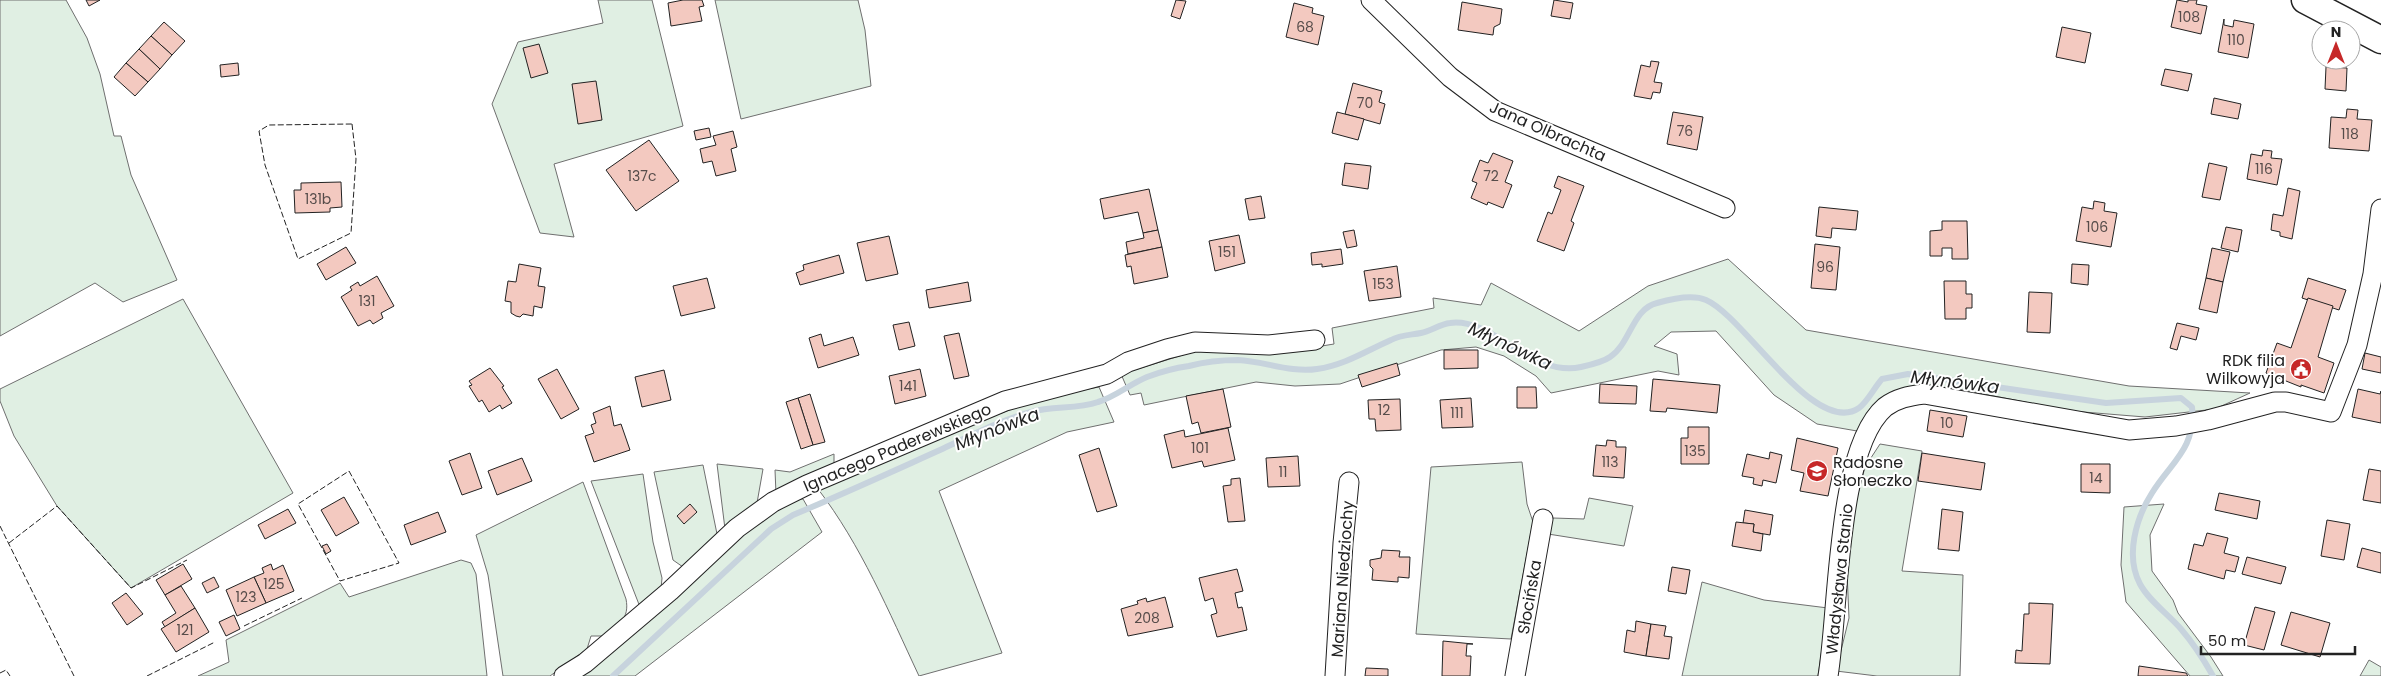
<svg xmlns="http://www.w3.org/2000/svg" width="2381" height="676" font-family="Poppins,sans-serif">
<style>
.green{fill:#e0efe3;stroke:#6f6f6f}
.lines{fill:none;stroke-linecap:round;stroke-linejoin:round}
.stream{stroke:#c7d3dd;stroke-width:6}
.building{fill:#f3c9c0;stroke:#222}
.street-casing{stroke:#222;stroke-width:21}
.secondary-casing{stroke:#222;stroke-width:29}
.street{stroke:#fff;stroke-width:19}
.secondary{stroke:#fff;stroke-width:26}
.fence{stroke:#222;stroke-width:1;stroke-dasharray:6 2.5;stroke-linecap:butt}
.labels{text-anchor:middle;stroke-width:4;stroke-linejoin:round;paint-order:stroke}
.number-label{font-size:14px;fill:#564c4a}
.street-label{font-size:16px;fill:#222;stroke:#fff}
.poi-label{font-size:16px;fill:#222;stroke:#fff;text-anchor:end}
.water-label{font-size:18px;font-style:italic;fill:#222;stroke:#fff}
</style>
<rect width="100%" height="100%" fill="#fff"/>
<g class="green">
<path d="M0 0H66L87 38 100 74 114 136H121L131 175 177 280 123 302 95 283 0 336Z"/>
<path d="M598 0H652L683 126 554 164 574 237 540 233 492 104 518 42 603 23Z"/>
<path d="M715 0H858L865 30 871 86 741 119Z"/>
<path d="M1728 259 1806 330 2129 386 2250 393 2215 409 2145 417 2071 411 1953 388 1928 386 1890 395 1868 414 1857 431 1817 424 1774 395 1716 331 1671 332 1654 346 1677 354 1679 375 1658 371 1551 393 1536 376 1504 356 1476 347 1441 350 1340 384 1295 386 1256 382 1144 405 1141 393 1130 395 1121 374 1199 350 1285 352 1334 344 1332 328 1434 308 1433 298 1481 305 1491 283 1579 331 1648 286Z"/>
<path d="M183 299 293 493 131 588 57 506 14 436 0 401V389Z"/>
<path d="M1099 387 1114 422 1067 432 939 491 1002 653 919 676C889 612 861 545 818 489L915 446 1012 409 1054 395Z"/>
<path d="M1880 444 1922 451 1902 571 1963 575 1960 676H1877L1836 671 1849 618 1847 572 1851 520 1865 467Z"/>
<path d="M834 454V469L776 494 775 470 790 472Z"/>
<path d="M1522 462 1527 504 1533 522 1511 639 1416 634 1431 467Z"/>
<path d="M717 464 763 469 757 503 725 529Z"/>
<path d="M703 465 717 534 683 567 673 560 654 472Z"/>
<path d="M643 474 653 542 662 578 661 589 640 607 591 481Z"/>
<path d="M583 482 626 599C630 619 618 625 604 636H591L587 649 550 676H503L488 575 476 535Z"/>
<path d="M1589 498 1633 506 1624 546 1548 534 1553 518 1584 519Z"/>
<path d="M793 499H803L822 532 635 676H576L736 539Z"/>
<path d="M2164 504 2150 535 2152 571 2173 600 2178 613 2211 657 2223 676H2190L2126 602 2121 565 2124 507Z"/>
<path d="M461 560 471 563 476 574 487 676H198L229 662 226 640 340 583 349 597Z"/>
<path d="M1702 582 1764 600 1828 608 1818 676H1682Z"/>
<path d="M2369 660 2381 667V676H2360Z"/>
</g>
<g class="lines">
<path class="stream" d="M613 676 771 529 793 515C843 494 891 472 940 450 970 436 999 421 1031 412 1053 405 1076 410 1098 402 1115 397 1130 384 1147 377 1160 372 1175 368 1189 366 1204 362 1221 360 1238 360 1264 361 1290 373 1317 369 1345 365 1366 351 1391 340 1400 335 1411 335 1421 333 1431 331 1440 324 1450 323 1493 317 1532 378 1581 367 1590 365 1603 362 1610 357 1631 343 1632 309 1657 303 1671 299 1692 294 1706 300 1744 316 1815 438 1859 408 1868 401 1874 388 1882 379L1908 374 2106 403 2181 398 2192 407C2196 449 2171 462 2152 493 2136 518 2125 556 2140 584 2149 601 2168 614 2181 629 2193 643 2204 660 2213 676"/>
</g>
<g class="building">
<path d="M86 0H100L89 6Z"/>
<path d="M683 0H702L704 6 699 7 702 21 671 26 668 3Z"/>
<path d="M1176 0 1186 1 1180 19 1171 16Z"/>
<path d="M1554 0 1573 3 1570 19 1551 16Z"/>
<path d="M2177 0 2188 2V0H2197L2196 4 2207 6 2201 34 2171 27Z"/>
<path d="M1462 2 1502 9 1500 24 1494 27 1493 35 1458 30Z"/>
<path d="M1294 3 1313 8 1312 13 1324 16 1318 45 1286 37Z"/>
<path d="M2224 19V25L2233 27 2234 20 2254 24 2248 58 2218 52Z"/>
<path d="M164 22 185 41 172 55 151 36Z"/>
<path d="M2062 27 2091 33 2085 63 2056 57Z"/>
<path d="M151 36 172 55 160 69 139 49Z"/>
<path d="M539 44 548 73 531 78 523 48Z"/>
<path d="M139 49 160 69 148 82 126 63Z"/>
<path d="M1651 61 1659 62 1654 82 1662 83 1660 93 1653 92 1651 99 1634 96 1641 65 1650 67Z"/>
<path d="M126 63 148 82 135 96 114 77Z"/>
<path d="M238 63 239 75 221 77 220 65Z"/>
<path d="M2326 67 2347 68 2346 91 2325 89Z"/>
<path d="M2165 69 2192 74 2188 91 2161 85Z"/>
<path d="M596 81 602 120 578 124 572 84Z"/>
<path d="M1353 83 1382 91 1379 102 1385 104 1380 124 1345 114Z"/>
<path d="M2214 98 2241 104 2238 119 2211 114Z"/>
<path d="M2347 109 2358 110 2357 119 2372 120 2369 151 2329 148 2331 117 2346 118Z"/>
<path d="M1337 112 1364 119 1358 140 1332 133Z"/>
<path d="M1673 112 1703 117 1697 150 1667 144Z"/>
<path d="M709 128 711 137 696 140 694 131Z"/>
<path d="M733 131 737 147 731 149 736 171 716 176 712 161 703 163 700 149 716 145 713 136Z"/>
<path d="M649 140 679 181 636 211 606 170Z"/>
<path d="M2263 150 2272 151 2271 158 2282 159 2277 185 2247 179 2251 154 2262 156Z"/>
<path d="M1493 153 1513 161 1505 182 1512 185 1503 208 1488 202 1487 205 1471 198 1477 183 1472 181 1480 160 1488 163Z"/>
<path d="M1345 163 1371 166 1368 189 1342 185Z"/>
<path d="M2209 163 2227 167 2220 200 2202 197Z"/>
<path d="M1558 176 1584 186 1571 221 1574 223 1564 251 1537 241 1548 212 1552 214 1561 190 1554 187Z"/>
<path d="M341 182 342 207 330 208V212L295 213 294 190H301V183Z"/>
<path d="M2288 188 2300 191 2292 239 2280 236V232L2271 230 2273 214 2283 216Z"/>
<path d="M1149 189 1158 230 1143 233 1138 212 1104 219 1100 199Z"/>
<path d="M1261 196 1265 218 1249 220 1245 199Z"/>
<path d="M2094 201 2105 203 2104 211 2117 213 2111 247 2076 241 2082 207 2093 209Z"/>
<path d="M1819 207 1858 211 1856 230 1832 228 1831 238 1816 236Z"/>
<path d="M1942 221H1967L1968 259H1952V248H1942V256H1930V231L1942 230Z"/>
<path d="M2226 227 2242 230 2238 252 2221 248Z"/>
<path d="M1158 230 1162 247 1128 254 1126 242 1144 238 1143 233Z"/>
<path d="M1354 230 1357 246 1347 248 1343 232Z"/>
<path d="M1239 235 1245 263 1215 271 1209 241Z"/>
<path d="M889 236 898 274 866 281 857 243Z"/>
<path d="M1815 244 1840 247 1836 290 1811 288Z"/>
<path d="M346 247 356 263 326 280 317 264Z"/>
<path d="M1162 247 1168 277 1134 284 1131 266 1127 267 1125 255Z"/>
<path d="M2212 248 2230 252 2223 282 2206 278Z"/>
<path d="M1341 249 1343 264 1322 267V264L1312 265 1311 253Z"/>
<path d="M839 255 844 273 800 285 796 273 804 270 803 265Z"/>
<path d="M519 264 541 268 538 286 545 287 542 308 534 306 533 316 523 314 520 317 516 316 511 313V302L505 301 508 281 516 282Z"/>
<path d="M2072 264 2089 265 2088 285 2071 283Z"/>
<path d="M1397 266 1401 297 1369 301 1364 271Z"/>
<path d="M377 276 394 306 381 313 383 318 373 324 370 320 358 326 341 297 352 290 350 287 358 282 360 286Z"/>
<path d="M707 278 715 308 681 316 673 286Z"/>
<path d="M2206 278 2223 282 2217 313 2199 309Z"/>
<path d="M2308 278 2346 290 2339 310 2302 298Z"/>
<path d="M1944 281H1966V294H1972V308H1966V319H1945Z"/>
<path d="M968 282 971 301 929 308 926 290Z"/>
<path d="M2029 292 2052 293 2050 333 2027 332Z"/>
<path d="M2308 298 2333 306 2318 357 2334 363 2324 393 2301 385V387L2266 373 2277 343 2291 348Z"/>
<path d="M909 322 915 346 899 350 893 325Z"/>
<path d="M2177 323 2199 328 2196 340 2181 336 2177 350 2170 348Z"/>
<path d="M959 333 969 376 954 379 944 336Z"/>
<path d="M821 334 824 346 853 337 859 355 818 368 809 338Z"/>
<path d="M1444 350H1478V368L1444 369Z"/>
<path d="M2365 353 2381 357V373L2362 369Z"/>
<path d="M1397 363 1400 375 1362 387 1358 375Z"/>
<path d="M490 368 504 386 502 387 512 403 502 409 500 405 489 412 482 400 479 402 469 386 472 385 469 381Z"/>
<path d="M557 369 579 409 561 419 538 379Z"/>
<path d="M920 369 926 396 895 404 889 376Z"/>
<path d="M664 370 671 400 642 407 635 377Z"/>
<path d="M1653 379 1720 385 1717 413 1667 408 1666 412 1650 411Z"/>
<path d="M1600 384 1637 386 1636 404 1599 403Z"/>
<path d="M1517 387H1536L1537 408H1517Z"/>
<path d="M1223 389 1231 427 1201 433 1198 422 1192 424 1186 396Z"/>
<path d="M2358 389 2380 394 2381 391V423L2352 417Z"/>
<path d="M810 394 825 442 813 445 798 398Z"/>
<path d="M798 398 813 445 801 449 786 402Z"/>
<path d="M1471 398 1473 427 1442 428 1440 400Z"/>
<path d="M1400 399 1401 430 1376 431 1375 419H1369L1368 400Z"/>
<path d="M610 406 614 426 621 424 630 450 594 462 585 436 594 433 591 425 596 423 593 413Z"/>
<path d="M1930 410 1967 416 1963 437 1927 431Z"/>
<path d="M1688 427H1709V464H1681V438H1688Z"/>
<path d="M1228 428 1235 460 1204 467 1202 461 1172 468 1164 435 1184 430 1185 437Z"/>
<path d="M1797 438 1838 448 1828 496 1800 491 1804 473 1791 470Z"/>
<path d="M1607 440 1616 441V447H1626L1624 478 1593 476 1596 445 1606 446Z"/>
<path d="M1099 448 1117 506 1097 512 1079 455Z"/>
<path d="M1770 452 1782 455 1776 483 1763 480 1762 486 1753 484 1754 478 1742 476 1747 454 1769 459Z"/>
<path d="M470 453 482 488 462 495 449 461Z"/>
<path d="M1922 453 1985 463 1981 490 1918 481Z"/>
<path d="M1298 456 1300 486 1268 487 1266 458Z"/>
<path d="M522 458 532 481 497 495 488 471Z"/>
<path d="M2081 464H2110V493L2081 492Z"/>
<path d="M2369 469 2381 471V503L2363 500Z"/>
<path d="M1240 478 1245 521 1228 522 1223 486 1231 485V479Z"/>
<path d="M2219 493 2260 501 2257 519 2215 510Z"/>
<path d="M344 497 359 523 336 536 321 510Z"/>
<path d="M690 504 697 512 684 524 677 516Z"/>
<path d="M288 509 296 523 265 539 258 525Z"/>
<path d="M1942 509 1963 512 1959 551 1938 549Z"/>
<path d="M1745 510 1773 515 1770 535 1753 532 1754 524 1743 523Z"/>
<path d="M438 512 446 532 411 545 404 525Z"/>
<path d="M2327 520 2350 524 2344 560 2321 556Z"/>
<path d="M1736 522 1754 524 1753 532 1763 534 1761 551 1732 546Z"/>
<path d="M2207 533 2228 538 2224 553 2239 557 2235 572 2226 570 2224 579 2188 569 2194 544 2203 546Z"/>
<path d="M327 544 331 551 326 554 322 546Z"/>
<path d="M2362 548 2381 553V573L2357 567Z"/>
<path d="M1382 550 1400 551 1399 557H1410L1409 578 1398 577V582L1372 580 1373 569 1370 566V560L1381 558Z"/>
<path d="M2247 557 2286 567 2281 584 2242 574Z"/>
<path d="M183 564 192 579 165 595 156 580Z"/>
<path d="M271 564 273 570 283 565 294 591 266 603 254 577 264 573 262 568Z"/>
<path d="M1672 567 1690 570 1686 594 1668 591Z"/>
<path d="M1237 569 1243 591 1235 593 1238 608 1242 607 1247 630 1217 637 1211 615 1217 613 1213 598 1205 601 1199 578Z"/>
<path d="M214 577 219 587 207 593 202 583Z"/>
<path d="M254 577 266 603 237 616 226 590Z"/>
<path d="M181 586 195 608 165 627 162 622 176 613 165 595Z"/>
<path d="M126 593 143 614 127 625 112 603Z"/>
<path d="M1165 597 1173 627 1128 636 1121 609 1138 604 1137 601 1146 598 1147 602Z"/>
<path d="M2029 603 2053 604 2050 664 2015 663 2016 650 2022 651 2024 614H2029Z"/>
<path d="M2255 607 2275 612 2264 650 2244 645Z"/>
<path d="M195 608 209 632 176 652 161 629Z"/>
<path d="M2291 612 2330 623 2320 657 2281 645Z"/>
<path d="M234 615 240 629 226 636 219 622Z"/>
<path d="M1636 621 1651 624 1646 656 1624 652 1627 630 1635 632Z"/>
<path d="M1651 624 1666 626 1664 636 1672 637 1669 659 1646 656Z"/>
<path d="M1443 641 1473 644H1467L1466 656H1471L1470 676H1442Z"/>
<path d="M2139 666 2186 673 2188 676H2138Z"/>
<path d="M1366 668 1388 669V676H1365Z"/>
</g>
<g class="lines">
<g class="street-casing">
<g id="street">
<path d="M1371 0 1450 77 1495 111 1725 208"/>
<path d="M564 676 585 663 670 591 737 528 773 502 807 485 1005 401 1107 374 1128 362 1167 349 1195 342 1269 345 1315 340"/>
<path d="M1335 676 1343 543 1349 482"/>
<path d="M1515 676 1543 519"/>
<path d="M1828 676C1839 612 1836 449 1885 407 1897 398 1909 396 1924 394L2129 430 2176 426 2208 420 2275 402H2286L2331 412 2357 345 2373 274 2381 209"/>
</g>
</g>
<g class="secondary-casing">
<path id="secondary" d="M2305 0 2381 40"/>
</g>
<use href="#street" class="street"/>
<use href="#secondary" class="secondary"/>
<g class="fence">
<path d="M352 124 356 159 351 233 298 259 265 165 259 131 269 125Z"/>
<path d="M349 471 399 563 340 581 298 504Z"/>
<path d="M0 526 74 676"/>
<path d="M9 543 57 506 131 588 187 560"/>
<path d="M244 626 302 598"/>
<path d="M0 673 6 670 10 676"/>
<path d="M147 676 215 642"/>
</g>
</g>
<defs>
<g id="civic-disc" transform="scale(1.125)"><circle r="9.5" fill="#c62828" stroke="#fff"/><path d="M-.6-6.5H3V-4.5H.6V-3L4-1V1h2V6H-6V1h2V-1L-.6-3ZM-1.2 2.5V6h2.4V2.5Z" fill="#fff"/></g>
<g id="school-disc" transform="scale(1.125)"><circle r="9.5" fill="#c62828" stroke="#fff"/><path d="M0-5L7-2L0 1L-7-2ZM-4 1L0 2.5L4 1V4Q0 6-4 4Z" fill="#fff"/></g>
</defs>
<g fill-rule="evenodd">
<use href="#civic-disc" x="2301" y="369"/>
<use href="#school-disc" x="1817" y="471"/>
</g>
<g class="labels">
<g class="number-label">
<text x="2189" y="22">108</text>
<text x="1305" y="32">68</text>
<text x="2236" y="45">110</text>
<text x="1365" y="108">70</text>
<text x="1685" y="136">76</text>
<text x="2350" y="139">118</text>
<text x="2264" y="174">116</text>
<text x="642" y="181">137c</text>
<text x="1491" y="181">72</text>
<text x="318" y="204">131b</text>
<text x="2097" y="232">106</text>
<text x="1227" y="257">151</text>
<text x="1825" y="272">96</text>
<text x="1383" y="289">153</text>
<text x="367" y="306">131</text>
<text x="908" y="391">141</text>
<text x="1384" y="415">12</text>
<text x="1457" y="418">111</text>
<text x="1947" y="428">10</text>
<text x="1200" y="453">101</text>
<text x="1695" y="456">135</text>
<text x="1610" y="467">113</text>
<text x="1283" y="477">11</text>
<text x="2096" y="483">14</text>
<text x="274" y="589">125</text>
<text x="246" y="602">123</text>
<text x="1147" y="623">208</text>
<text x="185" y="635">121</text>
</g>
<g class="street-label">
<text transform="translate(1548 131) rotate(24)" y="6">Jana Olbrachta</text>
<text transform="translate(897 447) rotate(-23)" y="6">Ignacego Paderewskiego</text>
<text transform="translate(1342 579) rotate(-86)" y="6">Mariana Niedziochy</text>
<text transform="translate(1839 579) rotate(-84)" y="6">Władysława Stanio</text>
<text transform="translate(1529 597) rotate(-80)" y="6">Słocińska</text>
</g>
<g class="poi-label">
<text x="2285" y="366">RDK filia<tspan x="2285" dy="18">Wilkowyja</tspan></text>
<text x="1833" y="468" text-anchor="start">Radosne<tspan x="1833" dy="18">Słoneczko</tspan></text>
</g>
<g class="water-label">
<text transform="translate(1510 346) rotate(25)" y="6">Młynówka</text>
<text transform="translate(1955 382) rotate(7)" y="6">Młynówka</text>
<text transform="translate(997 429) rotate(-21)" y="6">Młynówka</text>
</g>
</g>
<g transform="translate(2336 45)"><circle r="24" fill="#ffffff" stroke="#a7a7a7"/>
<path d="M0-4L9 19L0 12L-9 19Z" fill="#c62828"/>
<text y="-8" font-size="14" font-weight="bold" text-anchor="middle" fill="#222222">N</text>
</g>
<path d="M2201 646v8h154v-8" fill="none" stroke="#222222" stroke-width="2.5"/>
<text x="2208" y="646" font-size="15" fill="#222222" stroke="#ffffff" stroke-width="4" paint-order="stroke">50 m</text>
</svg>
